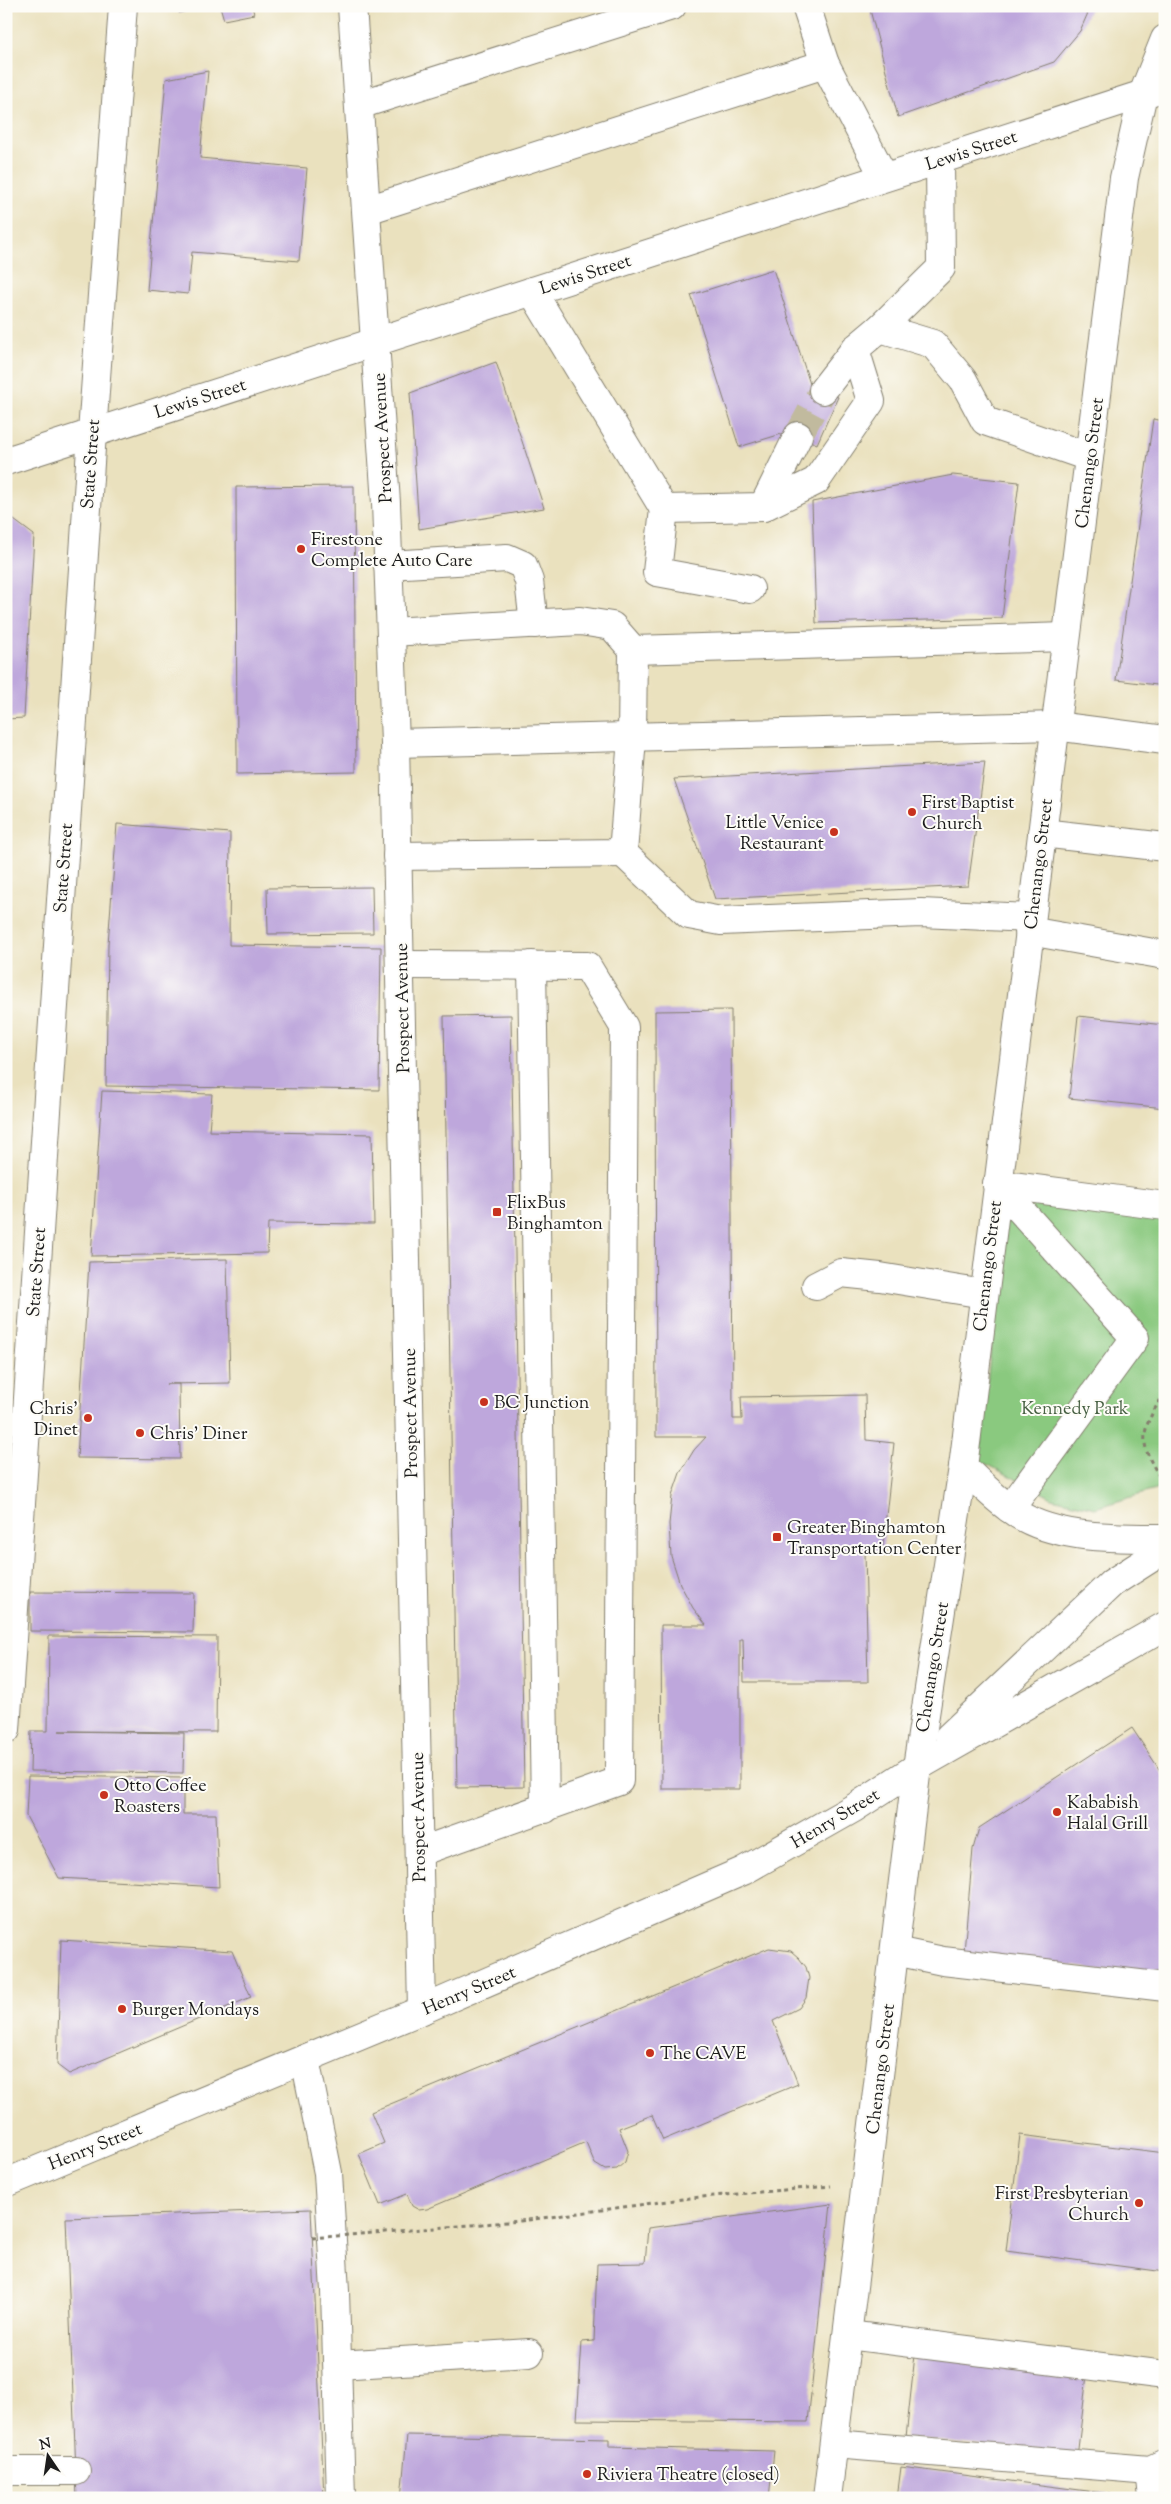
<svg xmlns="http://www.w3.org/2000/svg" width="1171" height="2504" font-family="'Sorts Mill Goudy',serif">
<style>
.green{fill:#8ac97f;stroke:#53724e}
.building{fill:#bea7dc}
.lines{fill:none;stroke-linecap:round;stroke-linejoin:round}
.minor-tunnel{stroke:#c1ba9e;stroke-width:28;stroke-dasharray:28 14;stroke-linecap:butt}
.minor-casing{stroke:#837e6d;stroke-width:30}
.path{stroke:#837e6d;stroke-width:3;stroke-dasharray:4 4;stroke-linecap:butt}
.minor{stroke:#fff;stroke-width:28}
.path-bridge{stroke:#837e6d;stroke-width:3;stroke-dasharray:4 4;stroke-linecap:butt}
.poi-dot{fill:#c8321e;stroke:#fdfcf7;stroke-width:2}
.labels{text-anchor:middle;stroke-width:4;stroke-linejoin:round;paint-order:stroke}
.street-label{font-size:18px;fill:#1c1c1c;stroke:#fdfcf7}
.poi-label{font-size:18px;fill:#1c1c1c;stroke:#fdfcf7;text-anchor:start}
.park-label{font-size:18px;fill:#486144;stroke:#fdfcf7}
</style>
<rect width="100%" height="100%" fill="#fdfcf7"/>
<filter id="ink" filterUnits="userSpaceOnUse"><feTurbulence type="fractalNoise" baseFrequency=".02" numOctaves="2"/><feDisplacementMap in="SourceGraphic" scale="10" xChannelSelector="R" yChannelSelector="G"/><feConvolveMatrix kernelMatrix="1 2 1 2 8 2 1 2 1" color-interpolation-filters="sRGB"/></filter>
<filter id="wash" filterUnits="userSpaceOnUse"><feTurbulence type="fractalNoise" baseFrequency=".0096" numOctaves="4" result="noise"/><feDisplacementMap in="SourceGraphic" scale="20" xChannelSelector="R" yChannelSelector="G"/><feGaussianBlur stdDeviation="1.12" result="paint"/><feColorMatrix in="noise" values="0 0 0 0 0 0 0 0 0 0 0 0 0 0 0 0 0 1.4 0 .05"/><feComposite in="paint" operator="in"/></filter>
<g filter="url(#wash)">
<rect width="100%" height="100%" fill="#eae1be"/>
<path class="green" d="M1007 1197 1165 1220V1487L1095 1508 1052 1498 979 1460Z"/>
<g id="blocks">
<g class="building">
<path d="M180 6H202V7L179 13Z"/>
<path d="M220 6H252L254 14 224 20Z"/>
<path d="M869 6H1091L1080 31 1054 62 898 117Z"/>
<path d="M208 71 200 158 307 168 299 261 192 252 188 294 147 290 166 79Z"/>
<path d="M773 269 810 384 838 397 817 444 788 432 739 447 691 295Z"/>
<path d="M496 362 544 508 419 529 410 393Z"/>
<path d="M1153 419 1165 421V686L1116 680Z"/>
<path d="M953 475 1019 482 1002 618 816 623 812 502Z"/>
<path d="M354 486 356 772 237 774 236 487Z"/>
<path d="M6 514 34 535 24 718 6 719Z"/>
<path d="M985 762 968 886 715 899 674 779Z"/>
<path d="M117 824 230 833 229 945 381 947 379 1090 106 1086 108 944Z"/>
<path d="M372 887 373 933 268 934 267 888Z"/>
<path d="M731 1010 733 1419H742L741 1397 865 1395 866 1440 894 1443 882 1553 865 1551 868 1682H744L743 1639H740V1789H662L661 1625H706L693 1608 680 1584 671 1556 669 1524 672 1496 680 1473 694 1450 706 1437H656L655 1011Z"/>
<path d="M511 1015 524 1787 457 1788 444 1016Z"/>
<path d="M1078 1016 1165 1025V1108L1069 1098Z"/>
<path d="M102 1091 212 1094 209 1131 372 1134 374 1224 268 1223 267 1253 91 1256Z"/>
<path d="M227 1259 230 1383 166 1384H179L180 1459 77 1458 89 1262Z"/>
<path d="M30 1592 194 1593 193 1632 30 1631Z"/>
<path d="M49 1636 217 1637 216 1732 59 1731 184 1733 183 1773 30 1771 31 1731H48Z"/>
<path d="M1132 1728 1165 1778V1978L964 1952 973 1849 979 1828Z"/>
<path d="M28 1776 183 1778V1814H216L219 1887 59 1878 26 1816Z"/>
<path d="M61 1940 232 1951 251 1997 69 2074 57 2065Z"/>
<path d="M769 1948 791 1951 799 1958 806 1967 809 1978 806 1998 799 2008 773 2021 798 2084 663 2140 652 2115 619 2128 628 2151 625 2162 617 2169 605 2170 595 2164 586 2142 427 2209 419 2210 412 2206 407 2194 380 2205 359 2154 384 2143 371 2112Z"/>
<path d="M1020 2135 1165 2153V2272L1006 2251Z"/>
<path d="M831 2204 808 2422 577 2420 582 2342 594 2341 597 2264 645 2263 648 2228Z"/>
<path d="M311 2209 324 2498H77L66 2218Z"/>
<path d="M915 2355 1087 2375 1077 2457 906 2437Z"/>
<path d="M407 2435 609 2439V2447L774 2451 769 2498H401Z"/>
<path d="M901 2467 1111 2494V2498H897Z"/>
</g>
</g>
</g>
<g filter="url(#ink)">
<use href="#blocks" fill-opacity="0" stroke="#837e6d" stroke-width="1"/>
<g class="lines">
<path class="minor-tunnel" d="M798 436 823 390"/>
<g class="minor-casing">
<g id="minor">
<path d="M352 6 386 503 395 743 422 2010"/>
<path d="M825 64 884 177"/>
<path d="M359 105 672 6"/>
<path d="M367 210 825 64 806 6"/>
<path d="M532 291 664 509 763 507 798 436"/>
<path d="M880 328 941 268 940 160"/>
<path d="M823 390 855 349 880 328 933 344 963 380 985 421 1089 457"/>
<path d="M6 461 1156 90"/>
<path d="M763 507 816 481 871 401 855 349"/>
<path d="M664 509 657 572 750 589"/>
<path d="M388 565 507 558 523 565 529 581 534 624"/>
<path d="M391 632 580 621 612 626 633 650 632 738 623 853 397 856"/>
<path d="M633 650 1066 637"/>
<path d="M395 743 1055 726 1165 740"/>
<path d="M1042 833 1165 847"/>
<path d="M623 853 689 915 721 921 921 913 1031 918"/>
<path d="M1029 931 1165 955"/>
<path d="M401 965 587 966 624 1027 619 1781 419 1852"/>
<path d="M532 965 545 1809"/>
<path d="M997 1184 1135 1338 1010 1509"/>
<path d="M997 1184 1165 1206"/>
<path d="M816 1286 841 1273 880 1277 984 1294"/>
<path d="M963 1467C978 1481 992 1496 1009 1508 1049 1540 1116 1538 1165 1538"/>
<path d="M6 1730 92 433 123 6"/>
<path d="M949 1737 1112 1583 1165 1549"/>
<path d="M895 1951 943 1961 1165 1987"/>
<path d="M305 2059 328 2173 335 2291 341 2498"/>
<path d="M6 2183 422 2010 743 1871 854 1808 917 1767 1165 1626"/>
<path d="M848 2335 1165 2375"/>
<path d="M338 2365 529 2353"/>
<path d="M834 2444 1150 2470 1165 2463"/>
<path d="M1150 2470 1153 2498"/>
<path d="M6 2471H76"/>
<path d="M827 2498 917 1767 963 1467 1124 178 1143 94 1165 39"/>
</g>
</g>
<g class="path">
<path d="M1165 1393C1137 1434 1139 1445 1165 1485"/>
<path d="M520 2221 690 2198 831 2186"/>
</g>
<use href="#minor" class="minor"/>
<path class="path-bridge" d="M312 2238 520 2221"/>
</g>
</g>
<g class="poi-dot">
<circle cx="301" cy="549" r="5"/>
<circle cx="912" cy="812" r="5"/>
<circle cx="834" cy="832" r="5"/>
<rect x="492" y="1207" width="10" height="10" rx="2.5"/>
<circle cx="484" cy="1402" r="5"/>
<circle cx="88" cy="1418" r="5"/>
<circle cx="140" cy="1433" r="5"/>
<rect x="772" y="1532" width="10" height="10" rx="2.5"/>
<circle cx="104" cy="1795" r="5"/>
<circle cx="1057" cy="1812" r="5"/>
<circle cx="122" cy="2009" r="5"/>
<circle cx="650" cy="2053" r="5"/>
<circle cx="1139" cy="2203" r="5"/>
<circle cx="587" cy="2474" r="5"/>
</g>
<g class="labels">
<g class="street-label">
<text transform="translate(971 150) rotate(-18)" y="6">Lewis Street</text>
<text transform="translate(585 274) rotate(-18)" y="6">Lewis Street</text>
<text transform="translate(200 398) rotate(-18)" y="6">Lewis Street</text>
<text transform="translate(382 438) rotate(-93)" y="6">Prospect Avenue</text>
<text transform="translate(1089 463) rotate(-83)" y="6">Chenango Street</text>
<text transform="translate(90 464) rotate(-86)" y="6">State Street</text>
<text transform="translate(1038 864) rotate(-83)" y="6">Chenango Street</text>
<text transform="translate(63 868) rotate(-86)" y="6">State Street</text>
<text transform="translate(402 1008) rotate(-91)" y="6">Prospect Avenue</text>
<text transform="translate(987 1266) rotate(-83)" y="6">Chenango Street</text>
<text transform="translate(36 1272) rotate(-86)" y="6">State Street</text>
<text transform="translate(410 1413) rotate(-91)" y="6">Prospect Avenue</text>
<text transform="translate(932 1667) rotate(-81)" y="6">Chenango Street</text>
<text transform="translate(418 1817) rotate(-91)" y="6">Prospect Avenue</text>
<text transform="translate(835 1818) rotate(-31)" y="6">Henry Street</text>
<text transform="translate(469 1990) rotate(-23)" y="6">Henry Street</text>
<text transform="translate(880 2069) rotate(-83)" y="6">Chenango Street</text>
<text transform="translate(95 2146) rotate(-22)" y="6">Henry Street</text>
</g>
<g class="poi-label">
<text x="311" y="545">Firestone<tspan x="311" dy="21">Complete Auto Care</tspan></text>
<text x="922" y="808">First Baptist<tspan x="922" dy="21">Church</tspan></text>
<text x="824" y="828" text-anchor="end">Little Venice<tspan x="824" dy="21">Restaurant</tspan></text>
<text x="507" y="1208">FlixBus<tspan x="507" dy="21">Binghamton</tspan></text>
<text x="494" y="1408">BC Junction</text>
<text x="78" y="1414" text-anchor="end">Chris'<tspan x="78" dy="21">Dinet</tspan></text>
<text x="150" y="1439">Chris' Diner</text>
<text x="787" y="1533">Greater Binghamton<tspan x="787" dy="21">Transportation Center</tspan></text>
<text x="114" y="1791">Otto Coffee<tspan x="114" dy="21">Roasters</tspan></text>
<text x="1067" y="1808">Kababish<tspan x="1067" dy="21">Halal Grill</tspan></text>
<text x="132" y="2015">Burger Mondays</text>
<text x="660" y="2059">The CAVE</text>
<text x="1129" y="2199" text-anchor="end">First Presbyterian<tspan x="1129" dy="21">Church</tspan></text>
<text x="597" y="2480">Riviera Theatre (closed)</text>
</g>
<g class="park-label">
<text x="1075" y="1414">Kennedy Park</text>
</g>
</g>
<rect width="1171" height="2504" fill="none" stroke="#fdfcf7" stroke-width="25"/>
<g transform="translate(48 2456) rotate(347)" stroke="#fdfcf7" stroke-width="4" paint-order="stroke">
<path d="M0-4L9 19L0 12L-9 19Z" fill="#1c1c1c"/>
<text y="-8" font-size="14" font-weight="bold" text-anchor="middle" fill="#1c1c1c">N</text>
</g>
</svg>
